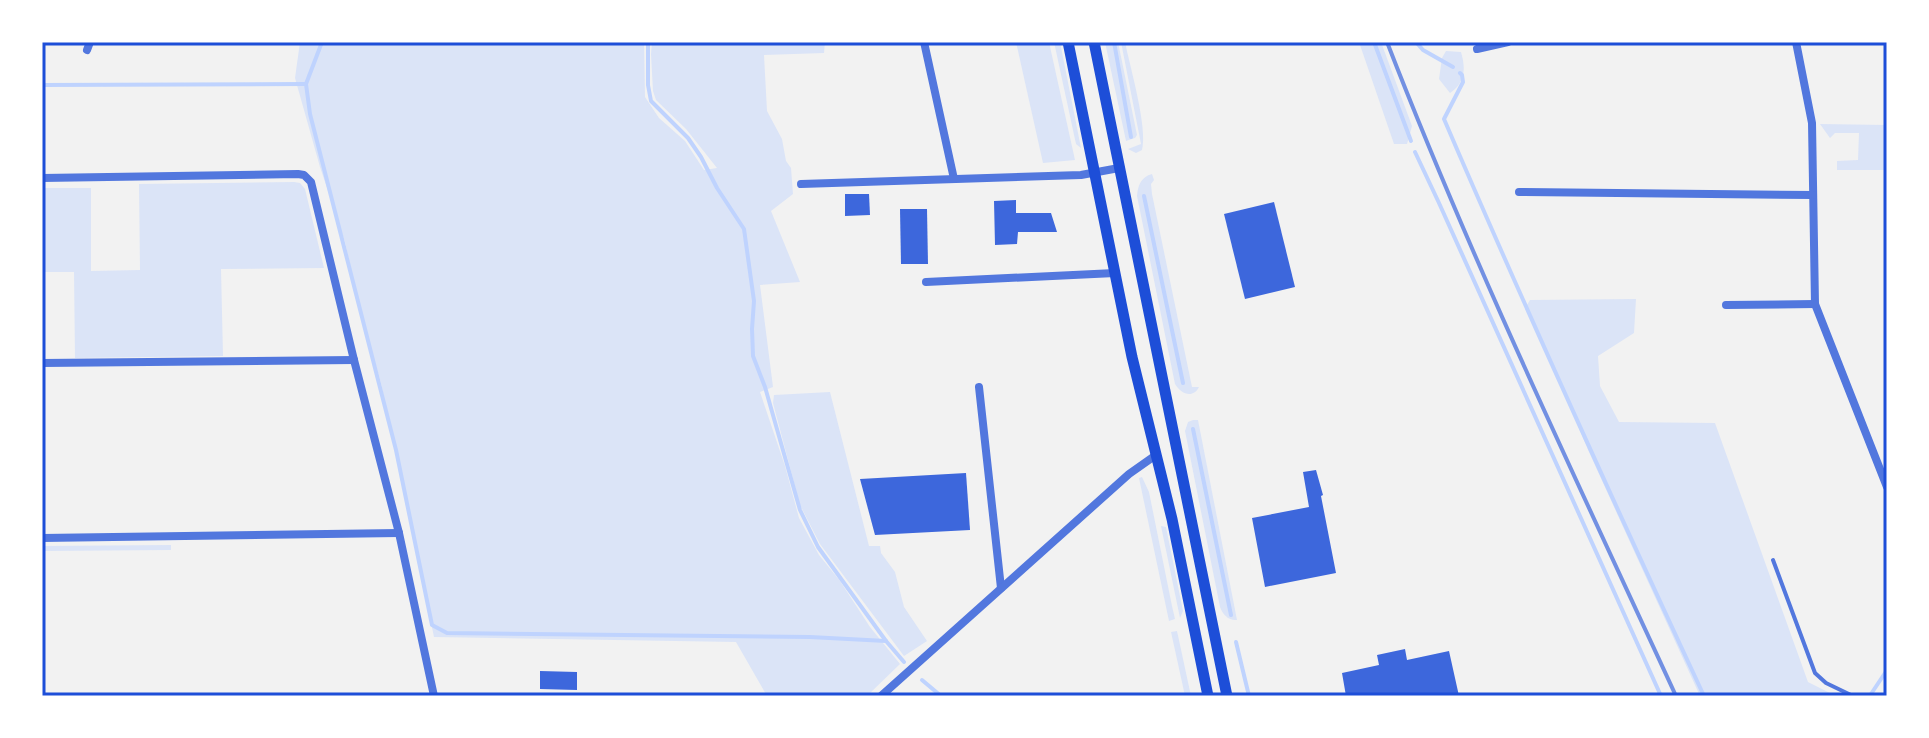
<svg xmlns="http://www.w3.org/2000/svg" width="1929" height="738" font-family="Karla,sans-serif">
<style>
.green{fill:#dbe4f7}
.lines{fill:none;stroke-linecap:round;stroke-linejoin:round}
.stream{stroke:#bfd3fe;stroke-width:4}
.building{fill:#3d67dc}
.service{stroke:#5277de;stroke-width:4}
.minor{stroke:#5277de;stroke-width:8}
.secondary{stroke:#1d4ed8;stroke-width:11}
.rail{stroke:#7290e2;stroke-width:4}
.neatline{fill:none;stroke:#1d4ed8;stroke-width:3}
</style>
<rect width="100%" height="100%" fill="#f2f2f2"/>
<g class="green">
<path d="M300 42H644L645 97 659 118 685 141 704 170 717 168 686 129 656 100 653 91 651 54 652 42H825L824 53 764 55 767 111 782 139 786 161 791 168 793 194 771 211 800 282 760 285 773 387 760 392 785 466 799 518 819 555 840 581 870 627 900 664 867 696H767L736 642 434 637 381 383 359 306 345 242 320 167 295 78Z"/>
<path d="M1016 42H1049L1075 160 1043 163Z"/>
<path d="M1054 42H1060L1081 148 1076 144Z"/>
<path d="M1105 42H1118L1137 135 1135 138 1126 141Z"/>
<path d="M1121 42H1125C1130 67 1148 128 1142 150L1136 153 1128 149 1141 144Z"/>
<path d="M1359 42H1381L1412 126 1407 144H1394Z"/>
<path d="M1446 51 1461 52C1466 69 1465 83 1450 93L1439 79 1442 58Z"/>
<path d="M1820 124 1887 125V170H1837V161L1858 160 1859 133H1835L1830 138Z"/>
<path d="M1152 174 1154 180 1151 184 1152 194 1192 387H1199C1193 399 1181 394 1175 384L1137 196C1138 185 1141 177 1152 174Z"/>
<path d="M294 182 300 183 305 189 324 268 221 269 223 356 75 358 74 272H43L42 188H91V271L140 270 139 184Z"/>
<path d="M1636 299 1634 333 1598 356 1600 386 1619 422 1715 423 1808 682 1836 696H1700L1589 452 1527 305 1530 300Z"/>
<path d="M830 392 869 546H880L881 553 895 572 904 607 927 641 904 656 820 544 800 505 773 403 774 395Z"/>
<path d="M1193 420H1198L1237 620C1229 621 1223 615 1220 607L1185 431 1188 422Z"/>
<path d="M1142 477 1149 492 1172 606 1175 619 1169 621 1139 478Z"/>
<path d="M1161 526 1166 527 1183 611 1180 618Z"/>
<path d="M171 545V550L42 551V546Z"/>
<path d="M1177 631 1191 696H1185L1171 632Z"/>
</g>
<g class="lines">
<g class="stream">
<path d="M322 42 306 84 310 114 396 450 432 625 447 633 810 637 886 641"/>
<path d="M648 42V85L651 101 688 138 701 157 717 188 744 229 754 301 752 329 753 356 765 387 800 510 818 547 886 641 904 662"/>
<path d="M1114 42 1131 137"/>
<path d="M1374 42 1411 141"/>
<path d="M1416 42 1423 50 1453 67"/>
<path d="M1460 73 1462 75 1463 82 1444 119C1527 313 1615 505 1704 696"/>
<path d="M42 85 306 84"/>
<path d="M1415 152 1439 203 1661 696"/>
<path d="M1144 196 1183 383"/>
<path d="M1193 429 1231 615"/>
<path d="M1236 642 1249 696"/>
<path d="M922 680 941 696"/>
<path d="M1871 694 1887 670"/>
</g>
</g>
<g class="building">
<path d="M845 194H869L870 215 845 216Z"/>
<path d="M1016 200V213H1051L1057 232H1018L1017 244 995 245 994 201Z"/>
<path d="M1274 202 1295 287 1245 299 1224 214Z"/>
<path d="M900 209H927L928 264H901Z"/>
<path d="M1316 470 1323 495 1321 496 1336 573 1265 587 1252 518 1309 507 1303 472Z"/>
<path d="M966 473 970 530 875 535 860 479Z"/>
<path d="M1405 649 1407 660 1449 651 1459 696H1346L1342 673 1379 665 1377 655Z"/>
<path d="M540 671 577 672V690L540 689Z"/>
</g>
<g class="lines">
<path class="service" d="M1773 560 1815 673 1826 683 1853 696"/>
<g class="minor">
<path d="M924 42 954 179"/>
<path d="M1796 42 1812 123 1815 304 1887 487"/>
<path d="M1477 49 1508 42"/>
<path d="M87 50 90 42"/>
<path d="M42 178 298 174 304 175 311 182 354 360 399 533 434 696"/>
<path d="M801 184 1081 175 1119 168"/>
<path d="M1519 192 1813 195"/>
<path d="M926 282 1115 273"/>
<path d="M1726 305 1815 304"/>
<path d="M42 363 354 360"/>
<path d="M979 387 1001 588"/>
<path d="M42 538 399 533"/>
<path d="M881 696 1129 474 1156 455"/>
</g>
<g class="secondary">
<path d="M1068 42 1132 357 1172 519 1208 696"/>
<path d="M1094 42 1227 696"/>
</g>
<path class="rail" d="M1387 42C1473 264 1576 479 1676 696"/>
</g>
<rect width="1929" height="738" fill="none" stroke="#ffffff" stroke-width="88"/>
<rect x="44" y="44" width="1841" height="650" class="neatline"/>
</svg>
